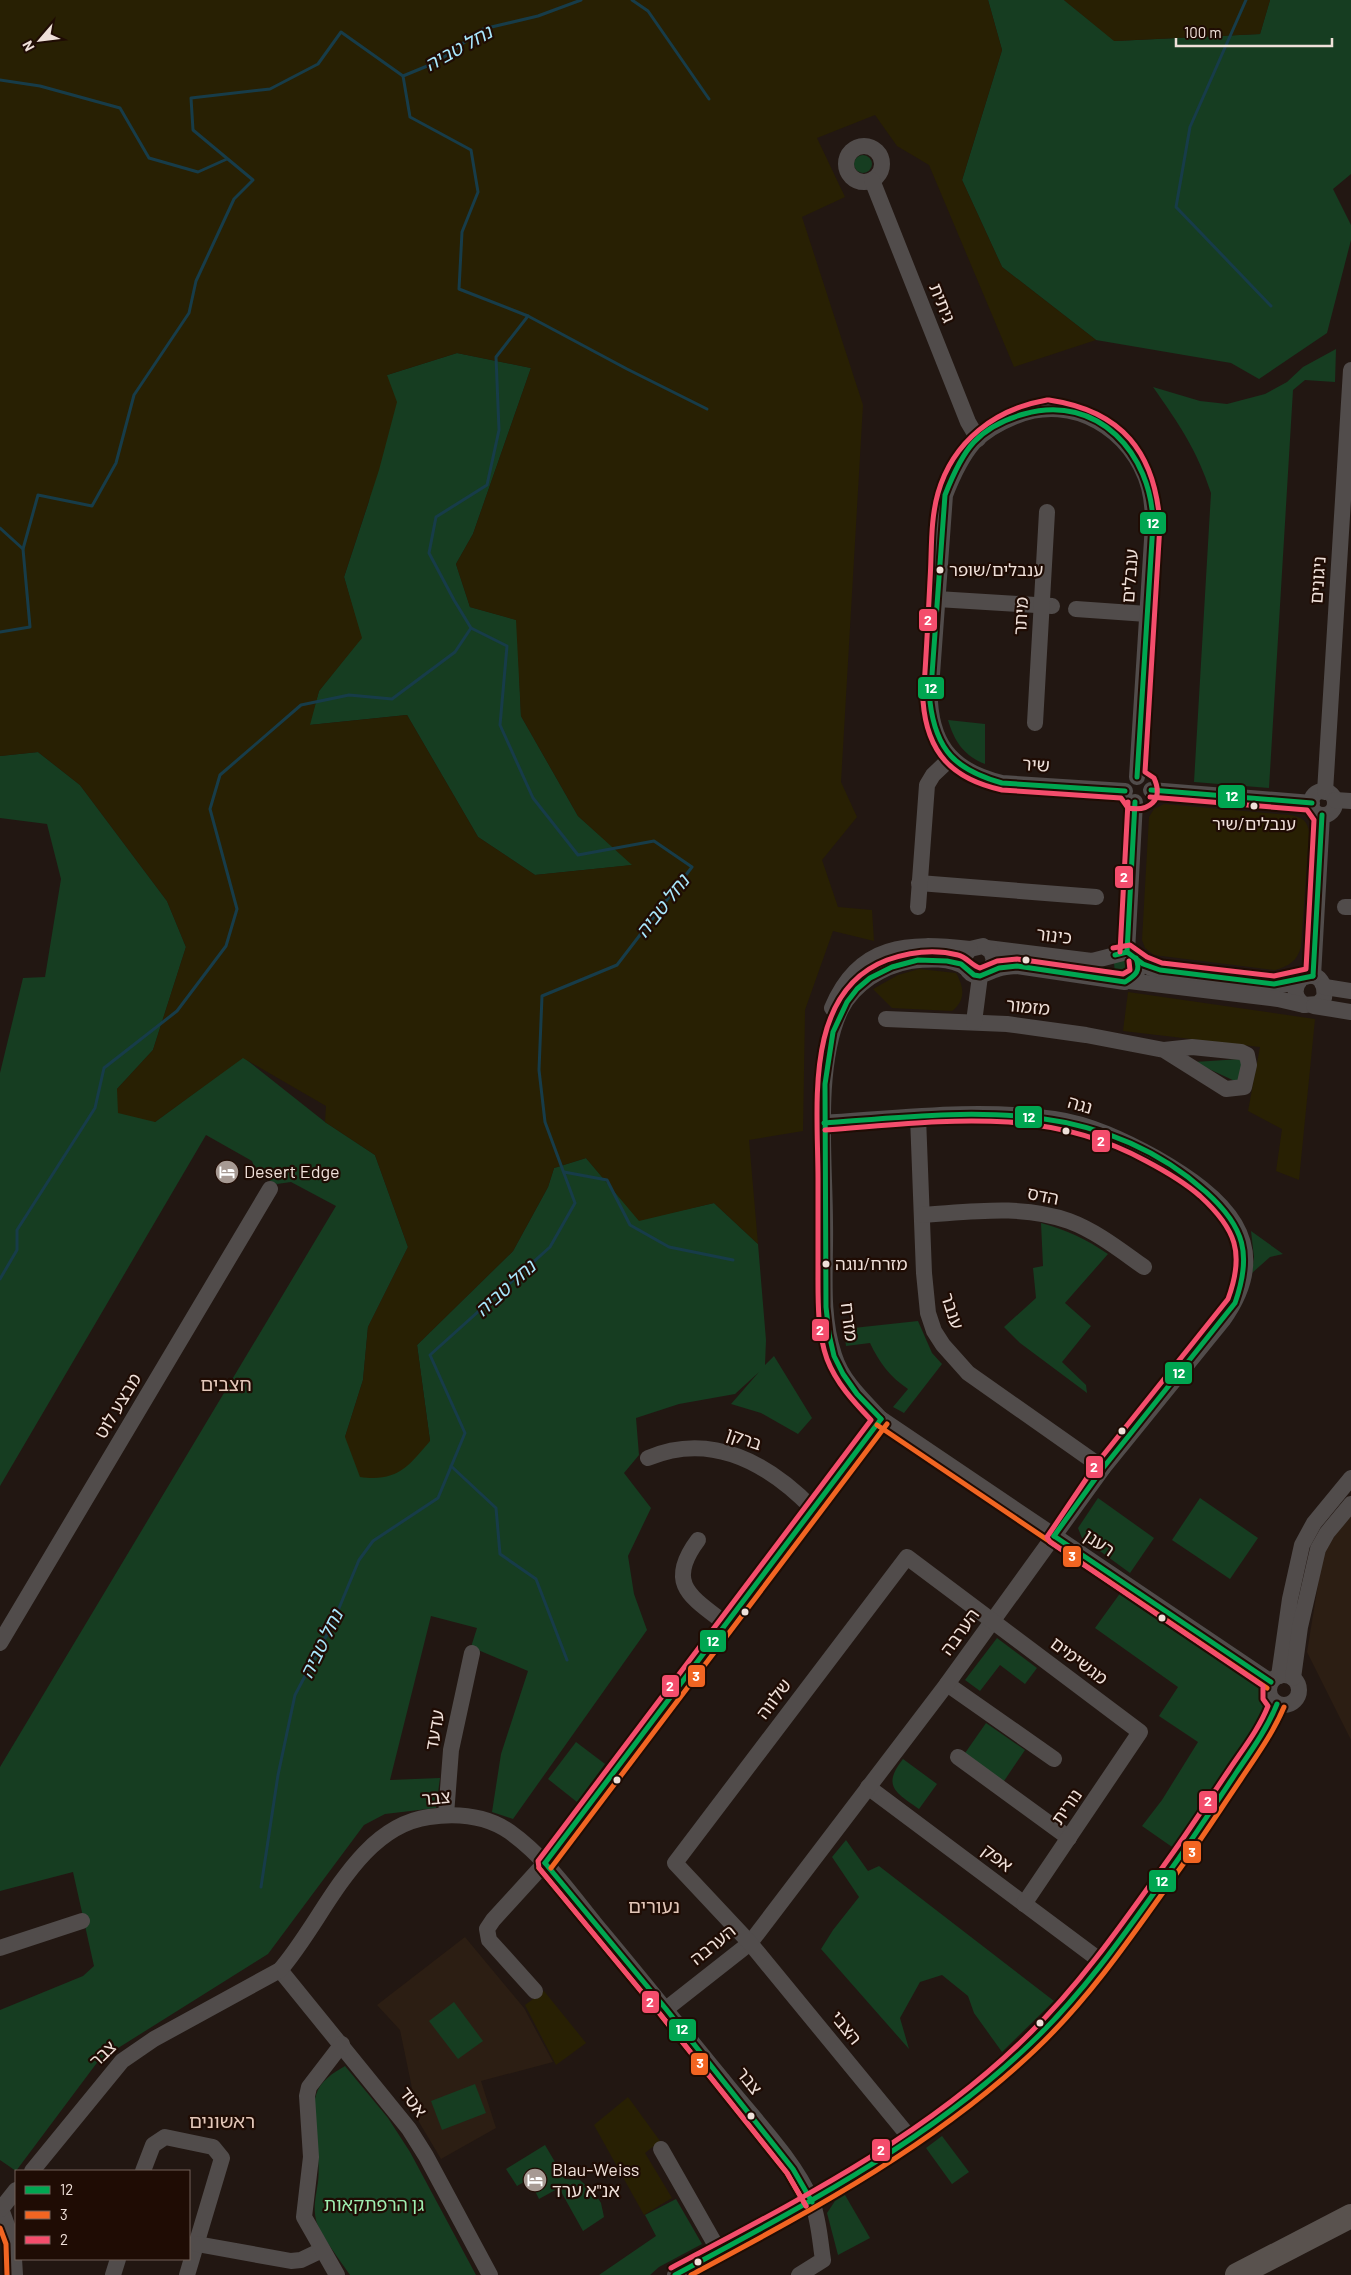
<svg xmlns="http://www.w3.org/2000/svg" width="1351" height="2275" font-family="Barlow,'Noto Sans Hebrew',sans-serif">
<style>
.education{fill:#2c1e13}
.green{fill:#163d21}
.sand{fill:#282003;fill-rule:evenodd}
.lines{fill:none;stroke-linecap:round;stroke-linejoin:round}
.stream{stroke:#173c49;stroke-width:3}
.minor{stroke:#514c4b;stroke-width:16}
.highway{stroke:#59524e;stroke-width:24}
.bus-1-casing{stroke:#1f0c04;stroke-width:9}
.bus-2-casing{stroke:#1f0c04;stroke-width:9}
.bus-3-casing{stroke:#1f0c04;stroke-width:9}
.bus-1{stroke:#00a651;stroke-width:5}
.bus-2{stroke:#f26522;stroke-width:5}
.bus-3{stroke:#f44d6c;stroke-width:5}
.bus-dot{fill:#efe0d9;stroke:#1f0c04;stroke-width:2}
.labels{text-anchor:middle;stroke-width:4.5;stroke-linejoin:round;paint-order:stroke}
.bus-label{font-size:17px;fill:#efe0d9;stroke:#1f0c04;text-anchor:start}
.street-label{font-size:18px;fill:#efe0d9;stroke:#1f0c04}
.poi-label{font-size:18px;fill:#efe0d9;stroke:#1f0c04;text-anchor:start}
.park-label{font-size:18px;fill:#9eeeb0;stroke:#1f0c04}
.water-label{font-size:19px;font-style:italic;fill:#a9e7fd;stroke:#1f0c04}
.neighbourhood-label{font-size:19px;fill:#e3c7b9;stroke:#1f0c04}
.line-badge{stroke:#1f0c04;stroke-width:2}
.badge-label{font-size:14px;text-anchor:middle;font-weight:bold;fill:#fff}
</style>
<rect width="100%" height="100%" fill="#221712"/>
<g class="education">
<path d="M1351 1511V1740L1307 1652 1323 1554Z"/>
<path d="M465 1937 524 2008 553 2062 481 2081 496 2128 441 2159 419 2122 400 2030 377 2005Z"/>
</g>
<g class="green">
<path d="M988 0H1064L1115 41 1260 34 1270 0H1351V174L1333 189 1351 225V240L1327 333 1259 379 1231 363 1096 340 1002 267 962 180 1002 50Z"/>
<circle cx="863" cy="164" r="9"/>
<path d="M1336 349 1335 382 1305 380 1293 390 1269 788 1194 782 1211 493C1197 450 1179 424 1153 387L1200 401 1227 404 1265 394 1287 382 1303 367Z"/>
<path d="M457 353 531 368 473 534 456 564 470 607 517 620 521 716 578 816 633 865 535 875 478 837 407 715 309 725 319 691 361 638 344 577 369 501 387 375Z"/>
<path d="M948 720 985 724V764C964 756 954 741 948 720Z"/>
<path d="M38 752 80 785 167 901 186 947 153 1050 117 1089 155 1122 243 1057 325 1122 375 1155 408 1247 368 1327 363 1380 345 1437 430 1441 417 1345 513 1251 548 1187 554 1168 586 1158 639 1220 714 1203 758 1244 766 1340 765 1365 774 1356 812 1418 798 1434 761 1413 731 1404 759 1372 735 1394 679 1404 636 1418 639 1455 624 1473 651 1508 628 1556 634 1594 647 1630 513 1819 492 1812 501 1754 528 1671 471 1647 477 1628 431 1616 390 1780 440 1778 436 1808 385 1814 364 1825 268 1954 99 2060 16 2171 0 2160V2010L83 1976 94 1966 73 1872 0 1891V1767L336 1206 291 1182 277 1184 257 1174 252 1161 206 1135 0 1486V1073L23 978 45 977 61 879 47 824 0 818V756Z"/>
<path d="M1131 957V975L1115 973 1114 963Z"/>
<path d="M1241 1059 1243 1073 1239 1083 1194 1062Z"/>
<path d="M1041 1223C1067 1230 1086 1239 1108 1254L1065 1303 1091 1326 1062 1362 1086 1385 1087 1393 1020 1343 1004 1327 1036 1298 1033 1268 1043 1266Z"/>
<path d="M1251 1231 1283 1254 1270 1257 1252 1273 1254 1257Z"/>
<path d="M918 1321 932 1353 942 1364 904 1413 893 1407 908 1389C890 1377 879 1362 870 1343L846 1346 844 1329Z"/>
<path d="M1098 1498 1154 1538 1130 1573 1082 1538 1078 1528Z"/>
<path d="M1200 1498 1258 1538 1230 1579 1172 1540Z"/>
<path d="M1121 1592 1259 1686 1266 1706 1259 1724 1175 1849 1142 1826 1162 1800 1198 1742 1159 1716 1178 1687 1095 1628Z"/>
<path d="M997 1638 1037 1668 1025 1684 1000 1665 980 1691 965 1680Z"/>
<path d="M986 1723 1025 1750 1002 1784 963 1756Z"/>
<path d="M576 1742 605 1764 577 1802 548 1779Z"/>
<path d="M903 1759 937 1784 919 1809C895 1792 882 1786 903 1759Z"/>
<path d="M846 1840 868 1871 879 1866 1054 2001 1002 2052 974 2013 968 1996 942 1975 920 1982 900 2018 909 2049 821 1949 833 1930 859 1897 832 1857Z"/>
<path d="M454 2002 483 2041 458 2059 429 2021Z"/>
<path d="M345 2066 388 2118 410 2152 476 2275H350C342 2263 319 2233 316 2220 313 2206 316 2196 318 2182 322 2155 308 2120 316 2095 320 2081 333 2073 345 2066Z"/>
<path d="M475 2084 486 2113 442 2130 431 2101Z"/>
<path d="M942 2136 969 2172 952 2184 926 2148Z"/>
<path d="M545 2145 565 2179 580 2180 596 2195 601 2203 604 2217 583 2231 559 2188 539 2199 529 2179 517 2186 506 2169Z"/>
<path d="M845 2195 870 2238 838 2255 827 2213 835 2201Z"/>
<path d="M676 2199 702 2244 659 2267 650 2275H599L656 2236 645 2215Z"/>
</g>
<g class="sand">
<path d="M0 0H988L1002 50 962 180 1002 267 1096 340 1014 367 929 165 897 146 875 115 817 138 845 197 802 217 863 405 841 782 857 817 822 860 838 907 872 910 874 941 833 931 805 1010 803 1131 749 1140 758 1244 714 1203 639 1221 586 1158 554 1168 548 1187 513 1251 417 1345 430 1441C408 1467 397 1482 360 1477L345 1437 363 1380 368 1327 408 1247 375 1155 325 1122 326 1106 243 1058 155 1122 118 1113 117 1089 153 1050 186 947 167 901 80 785 38 752 0 756ZM457 353 531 368 473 534 456 564 470 607 516 620 521 716 578 816 632 865 535 875 478 837 407 715 310 725 319 691 362 638 344 577 379 470 397 402 387 375Z"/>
<path d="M1064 0H1270L1260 34 1114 41Z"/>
<path d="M1164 804 1290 815C1302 817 1308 821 1309 833L1301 947C1297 961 1289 966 1275 970L1154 955 1145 948 1142 940 1149 817 1154 809Z"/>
<path d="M919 969 956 973C964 987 966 1000 952 1011L892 1008 873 989 898 975Z"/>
<path d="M1128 992 1315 1019 1299 1180 1276 1171 1282 1129 1248 1111 1260 1047 1123 1031Z"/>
<path d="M544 1991 586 2043 556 2065 525 2005Z"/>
<path d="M628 2097 660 2141 645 2153 672 2198 644 2215 594 2125Z"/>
</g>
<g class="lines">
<g class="stream">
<path d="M632 0 648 11 709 99"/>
<path d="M1246 0 1190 127 1176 207 1271 306"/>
<path d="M0 80 40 86 120 108 149 158 198 172 227 159"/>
<path d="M528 316 627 369 707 409"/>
<path d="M0 528 23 549"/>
<path d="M0 632 30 627 23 549 38 495 92 506 116 463 134 395 189 313 196 281 234 199 253 180 193 130 191 98 270 89 318 64 341 32 403 76"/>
<path d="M564 1172 607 1180 630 1225 669 1247 733 1260"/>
<path d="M0 1279 17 1250V1230L95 1108 104 1068 177 1011 226 946 237 909 210 809 220 775 301 705 349 695 392 699 455 652 471 628"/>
<path d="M451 1466 496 1508 500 1554 536 1579 567 1660"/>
<path d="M261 1887 278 1775 295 1695 332 1625 359 1560 373 1541 438 1498 465 1433 430 1355 550 1247 575 1203 545 1122 539 1070 542 996 617 965 692 867 654 841 578 855 533 798 500 725 507 646 471 628 454 600 429 553 436 517 487 485 499 430 496 357 528 316 459 289 462 232 478 192 471 150 410 117 403 76 437 62 483 29 538 16 581 0"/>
</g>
<g class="minor">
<circle cx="864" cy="164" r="18"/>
<path d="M872 180 968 422 978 439"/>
<path d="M937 599 1052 606"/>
<path d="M1076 609 1147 614"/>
<path d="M1035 723 1047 512"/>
<path d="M1151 790 1312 803"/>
<path d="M1125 791 1002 783C956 772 933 749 930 702L945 495C952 477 961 457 974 442 986 430 1001 422 1016 416 1072 393 1133 429 1149 487 1152 499 1153 511 1153 524L1137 777"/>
<circle cx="1323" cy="803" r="12"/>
<path d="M1325 792 1351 370"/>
<path d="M1335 800 1351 801"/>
<path d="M919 883 1096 897"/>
<path d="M918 907 927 785 933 775 951 758"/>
<path d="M1345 907H1351"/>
<path d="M987 948 1092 961 1127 952 1151 968 1274 984C1280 984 1285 985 1290 983 1296 982 1300 978 1305 977 1320 971 1326 986 1324 998L1318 1004 1304 1005C1294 998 1293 988 1301 979"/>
<path d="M1127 952 1135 802"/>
<path d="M966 968C951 957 927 959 910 961 882 966 854 984 841 1009 814 1065 825 1162 825 1223 826 1266 820 1314 834 1355 842 1381 863 1400 881 1419L1271 1682"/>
<path d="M989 972 994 960 991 951 983 946 970 949C965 954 962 960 966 967 974 984 989 970 1001 968 1006 967 1011 966 1017 966L1125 982 1136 975 1139 966 1136 958"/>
<path d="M1313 976 1322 815"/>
<path d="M1129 981 1278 999 1304 1005"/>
<path d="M1325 987 1351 991"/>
<path d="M1314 1006 1351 1012"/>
<path d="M832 1008C859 943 908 942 970 949"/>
<path d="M886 1019 1007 1024 1086 1035 1164 1050 1192 1047 1241 1052 1247 1055 1249 1065 1244 1087 1226 1089 1164 1050"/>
<path d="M974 1022 980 976"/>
<path d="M918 1117 924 1273 928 1313 934 1331 943 1345 968 1373 1103 1468"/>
<path d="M922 1215C971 1212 1022 1204 1069 1221 1096 1231 1120 1250 1144 1267"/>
<path d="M648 1458C712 1431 769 1464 813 1509"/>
<path d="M698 1540C665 1584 691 1597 726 1624"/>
<path d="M0 1643 270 1189"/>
<circle cx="1284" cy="1690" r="15"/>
<path d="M1279 1676 1290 1599 1302 1545 1314 1523 1351 1478"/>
<path d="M1293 1678 1300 1627 1318 1549 1327 1533 1351 1504"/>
<path d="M947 1684 1054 1759"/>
<path d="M958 1757 1069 1838"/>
<path d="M868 1787 1102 1962"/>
<path d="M446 1815 451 1750 472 1653"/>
<path d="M0 1948 82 1921"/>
<path d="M280 1970 409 2129 426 2156 490 2275"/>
<path d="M535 1991 489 1940 487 1929 493 1920 545 1863 881 1419"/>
<path d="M666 2009 750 1943 947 1684 1103 1468 1223 1320C1278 1243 1222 1196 1156 1158 1125 1141 1090 1124 1054 1119 979 1108 900 1118 824 1123"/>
<path d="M911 2139 750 1943 675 1863 907 1557 1140 1732 1024 1904"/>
<path d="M661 2149 719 2251"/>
<path d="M32 2171 122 2061 154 2039 280 1970C324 1920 356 1827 429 1817 457 1813 487 1816 510 1832 545 1857 570 1893 596 1925 639 1976 680 2028 722 2079 750 2115 795 2160 812 2202 819 2220 820 2241 823 2260L799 2275"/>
<path d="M143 2171 153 2145 165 2137 213 2147 222 2158 187 2275"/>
<path d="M0 2206 13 2242 15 2275"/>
<path d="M1 2209 16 2190"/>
<path d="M197 2244 291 2261 301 2260 322 2250"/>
<path d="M113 2275 118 2259"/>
<path d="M337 2275 304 2217 311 2157 307 2096 309 2087 342 2044"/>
<path d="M675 2275C800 2208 928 2142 1030 2044 1089 1987 1136 1917 1184 1850 1202 1825 1219 1799 1236 1773 1251 1751 1268 1729 1277 1704"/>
</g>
<path class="highway" d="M1237 2275 1351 2216"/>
<g class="bus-1-casing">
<g id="bus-1">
<path d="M1151 790 1312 803"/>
<path d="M1125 791 1002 783C956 770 936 751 930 702L945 495C952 477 961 456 974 442 987 428 1006 419 1024 414 1098 393 1152 454 1153 524L1137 777"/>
<path d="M1127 952 1135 802"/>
<path d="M1115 955 1127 952 1143 964 1160 970 1274 984 1313 976"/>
<path d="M1313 976 1322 815"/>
<path d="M824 1123C960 1113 1095 1093 1206 1192 1245 1227 1252 1255 1235 1303L1103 1468 1054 1536"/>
<path d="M881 1419 857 1394 843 1374 834 1356 829 1334 826 1307 825 1084 833 1032 847 1002 857 989 870 978 892 967 918 960 947 961 961 964 974 975 980 976 999 968 1017 966 1125 982C1136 975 1141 971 1136 958"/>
<path d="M1054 1536 1271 1682"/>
<path d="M545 1863 881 1419"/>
<path d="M545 1863 666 2009 793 2169 812 2202"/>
<path d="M675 2275C799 2208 928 2142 1030 2044 1088 1989 1133 1922 1179 1858 1198 1830 1217 1802 1236 1773 1251 1751 1267 1729 1277 1704"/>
</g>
</g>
<g class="bus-2-casing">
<g id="bus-2">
<path d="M877 1425 1267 1688"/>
<path d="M539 1868 660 2014 787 2173 806 2206"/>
<path d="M551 1868 887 1424"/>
<path d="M0 2228 6 2244 7 2275"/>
<path d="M691 2275C812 2210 935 2145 1035 2050 1093 1995 1138 1927 1184 1863 1204 1835 1222 1807 1241 1779 1257 1755 1273 1733 1284 1707"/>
</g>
</g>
<g class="bus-3-casing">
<g id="bus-3">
<path d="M1047 400C995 409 953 441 938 493 930 521 932 551 930 580 928 621 926 661 923 701 927 753 952 779 1002 790L1121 798 1128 808C1149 812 1164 800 1154 778L1145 772 1160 524C1155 452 1122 411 1049 400"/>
<path d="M1113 948 1130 945 1147 957 1162 963 1274 976 1306 969 1314 820 1307 810 1150 797"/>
<path d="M1120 952 1128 802"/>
<path d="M806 2206 787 2173 660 2014 539 1868 538 1861 871 1420C854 1402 836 1383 827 1359 817 1331 818 1298 818 1269 818 1239 818 1209 818 1178 818 1106 803 992 887 960 910 952 935 949 958 955 967 957 972 966 980 968L997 961 1017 959 1123 974 1130 970 1129 961"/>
<path d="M671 2268C795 2202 925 2137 1026 2037 1082 1983 1127 1917 1172 1854 1192 1826 1210 1798 1229 1770 1243 1749 1259 1729 1268 1706L1263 1699V1686L1050 1542 1047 1537 1097 1463 1228 1299C1245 1253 1236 1229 1200 1196 1184 1182 1165 1171 1146 1161 1043 1104 937 1122 825 1130"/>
</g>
</g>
<use href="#bus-1" class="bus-1"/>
<use href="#bus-2" class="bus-2"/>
<use href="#bus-3" class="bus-3"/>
</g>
<defs>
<g id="hotel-disc" transform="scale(1.25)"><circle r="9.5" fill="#a79a93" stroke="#1f0c04"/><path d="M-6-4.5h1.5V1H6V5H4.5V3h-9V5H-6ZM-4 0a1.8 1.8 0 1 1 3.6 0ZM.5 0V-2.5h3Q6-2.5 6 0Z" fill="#fff"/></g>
</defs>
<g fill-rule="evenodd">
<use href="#hotel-disc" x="227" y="1172"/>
<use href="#hotel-disc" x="535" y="2180"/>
</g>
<g class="bus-dot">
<circle cx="940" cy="570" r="4.5"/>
<circle cx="1254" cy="806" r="4.5"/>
<circle cx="1026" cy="960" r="4.5"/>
<circle cx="1066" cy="1131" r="4.5"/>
<circle cx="826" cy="1264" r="4.5"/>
<circle cx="1122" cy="1431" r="4.5"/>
<circle cx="745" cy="1612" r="4.5"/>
<circle cx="1162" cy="1618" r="4.5"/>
<circle cx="617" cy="1780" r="4.5"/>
<circle cx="1040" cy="2023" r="4.5"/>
<circle cx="751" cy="2116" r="4.5"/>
<circle cx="698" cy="2262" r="4.5"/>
</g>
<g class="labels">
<g class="bus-label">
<text x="949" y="576">ענבלים/שופר</text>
<text x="1254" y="830" text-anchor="middle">ענבלים/שיר</text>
<text x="835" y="1270">מזרח/נוגה</text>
</g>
<g class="street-label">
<text transform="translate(942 303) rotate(68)" y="6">גיתית</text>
<text transform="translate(1130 576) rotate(-86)" y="6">ענבלים</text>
<text transform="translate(1318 580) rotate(-86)" y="6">ניגונים</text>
<text transform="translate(1021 616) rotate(-87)" y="6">מיתר</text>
<text transform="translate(1036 765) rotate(4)" y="6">שיר</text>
<text transform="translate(1054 936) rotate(7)" y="6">כינור</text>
<text transform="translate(1028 1007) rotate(6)" y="6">מזמור</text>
<text transform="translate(1080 1105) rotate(16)" y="6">נגה</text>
<text transform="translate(1043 1196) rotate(11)" y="6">הדס</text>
<text transform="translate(952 1311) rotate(72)" y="6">ענבר</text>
<text transform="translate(849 1322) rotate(83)" y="6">מזרח</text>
<text transform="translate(118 1406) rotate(-59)" y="6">מבצע לוט</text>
<text transform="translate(744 1439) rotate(19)" y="6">ברקן</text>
<text transform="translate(1099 1543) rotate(34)" y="6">רענן</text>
<text transform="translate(960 1632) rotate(-54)" y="6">הערבה</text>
<text transform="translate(1079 1661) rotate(37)" y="6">מגשימים</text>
<text transform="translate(774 1699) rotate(-53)" y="6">שלווה</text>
<text transform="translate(435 1730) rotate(-80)" y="6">עדעד</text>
<text transform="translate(436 1798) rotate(-5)" y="6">צבר</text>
<text transform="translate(1067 1807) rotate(-55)" y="6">נורית</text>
<text transform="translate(997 1858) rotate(37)" y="6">אפק</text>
<text transform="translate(713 1945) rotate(-39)" y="6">הערבה</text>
<text transform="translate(846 2028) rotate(51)" y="6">הצבי</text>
<text transform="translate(103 2054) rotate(-44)" y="6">צבר</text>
<text transform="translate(749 2081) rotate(51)" y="6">צבר</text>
<text transform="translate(413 2102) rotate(53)" y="6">אטד</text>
</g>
<g class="poi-label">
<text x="244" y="1178">Desert Edge</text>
<text x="552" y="2176">Blau-Weiss<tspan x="552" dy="21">אנ"א ערד</tspan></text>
</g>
<g class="park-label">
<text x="374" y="2211">גן הרפתקאות</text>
</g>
<g class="water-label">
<text transform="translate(458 48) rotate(-29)" y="7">נחל טביה</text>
<text transform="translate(662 906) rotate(-52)" y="7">נחל טביה</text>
<text transform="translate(505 1288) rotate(-42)" y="7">נחל טביה</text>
<text transform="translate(321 1644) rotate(-64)" y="7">נחל טביה</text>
</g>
<g class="neighbourhood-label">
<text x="226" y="1391">חצבים</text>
<text x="654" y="1913">נעורים</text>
<text x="222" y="2128">ראשונים</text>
</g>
</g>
<g class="line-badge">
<rect x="1139" y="511" width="28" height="24" rx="5" fill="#00a651"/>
<rect x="918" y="608" width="20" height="24" rx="5" fill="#f44d6c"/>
<rect x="917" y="676" width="28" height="24" rx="5" fill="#00a651"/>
<rect x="1217" y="784" width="29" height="25" rx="5" fill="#00a651"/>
<rect x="1114" y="865" width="20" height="24" rx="5" fill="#f44d6c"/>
<rect x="1014" y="1105" width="29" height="24" rx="5" fill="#00a651"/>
<rect x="1091" y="1129" width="20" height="24" rx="5" fill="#f44d6c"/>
<rect x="811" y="1318" width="19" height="24" rx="5" fill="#f44d6c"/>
<rect x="1164" y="1361" width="29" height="24" rx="5" fill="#00a651"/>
<rect x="1085" y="1455" width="19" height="24" rx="5" fill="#f44d6c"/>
<rect x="1062" y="1545" width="20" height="23" rx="5" fill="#f26522"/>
<rect x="699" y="1629" width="28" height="24" rx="5" fill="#00a651"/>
<rect x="687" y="1664" width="19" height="24" rx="5" fill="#f26522"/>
<rect x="661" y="1674" width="19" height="24" rx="5" fill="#f44d6c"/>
<rect x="1198" y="1790" width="20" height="24" rx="5" fill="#f44d6c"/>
<rect x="1182" y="1840" width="20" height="24" rx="5" fill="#f26522"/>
<rect x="1148" y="1869" width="29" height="24" rx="5" fill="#00a651"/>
<rect x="641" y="1990" width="19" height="24" rx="5" fill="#f44d6c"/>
<rect x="668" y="2018" width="29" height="24" rx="5" fill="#00a651"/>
<rect x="690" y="2052" width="19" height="24" rx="5" fill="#f26522"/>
<rect x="871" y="2138" width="20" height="24" rx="5" fill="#f44d6c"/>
</g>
<g class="badge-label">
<text x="1153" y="528">12</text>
<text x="928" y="625">2</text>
<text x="931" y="693">12</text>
<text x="1232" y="801">12</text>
<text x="1124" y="882">2</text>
<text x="1029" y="1122">12</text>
<text x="1101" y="1146">2</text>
<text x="820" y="1335">2</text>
<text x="1179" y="1378">12</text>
<text x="1094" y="1472">2</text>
<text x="1072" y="1561">3</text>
<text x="713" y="1646">12</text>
<text x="696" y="1681">3</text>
<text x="670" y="1691">2</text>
<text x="1208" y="1806">2</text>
<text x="1192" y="1857">3</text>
<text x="1162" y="1886">12</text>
<text x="650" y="2007">2</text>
<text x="682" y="2034">12</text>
<text x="700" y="2068">3</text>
<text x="881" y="2155">2</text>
</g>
<rect x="15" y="2170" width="175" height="90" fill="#1f0c04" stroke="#726159"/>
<rect x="25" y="2186" width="25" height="8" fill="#00a651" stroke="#726159"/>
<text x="60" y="2195" font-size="15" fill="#efe0d9">12</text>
<rect x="25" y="2211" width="25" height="8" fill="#f26522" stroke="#726159"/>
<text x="60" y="2220" font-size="15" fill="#efe0d9">3</text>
<rect x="25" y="2236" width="25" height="8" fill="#f44d6c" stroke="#726159"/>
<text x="60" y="2245" font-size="15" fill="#efe0d9">2</text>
<g transform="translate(40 40) rotate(242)" stroke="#1f0c04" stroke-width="4" paint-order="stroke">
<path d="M0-4L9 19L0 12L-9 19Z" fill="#efe0d9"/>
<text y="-8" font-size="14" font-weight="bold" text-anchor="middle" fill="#efe0d9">N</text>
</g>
<path d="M1176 38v8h156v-8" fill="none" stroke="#efe0d9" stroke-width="2.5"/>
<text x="1184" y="38" font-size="15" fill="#efe0d9" stroke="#1f0c04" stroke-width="4" paint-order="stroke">100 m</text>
</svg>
